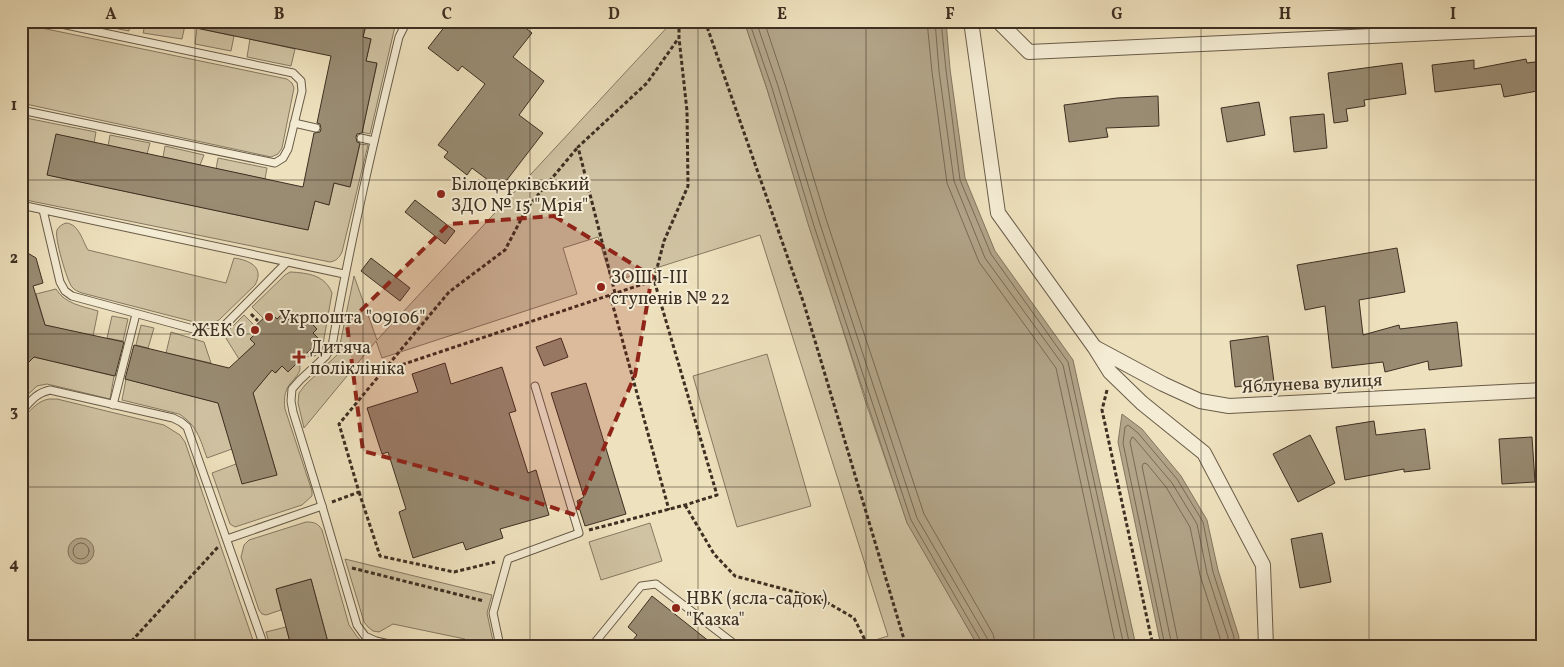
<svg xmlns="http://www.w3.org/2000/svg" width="1564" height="667" font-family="Vollkorn,serif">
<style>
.green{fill:#d0c3a3;stroke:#867962}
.water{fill:#b2a488;stroke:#83755f}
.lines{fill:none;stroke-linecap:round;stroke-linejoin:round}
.shore{stroke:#786a55;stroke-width:1}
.building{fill:#998c73;stroke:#3d2f22}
.service-casing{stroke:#695c49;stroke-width:9}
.minor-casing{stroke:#695c49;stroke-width:16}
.path{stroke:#3d2f22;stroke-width:3;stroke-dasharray:4 2.5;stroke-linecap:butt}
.service{stroke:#f4ecd4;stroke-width:7}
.minor{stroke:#f4ecd4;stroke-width:14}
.marked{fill:#8f2418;fill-opacity:0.2;stroke:#8f2418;stroke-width:4;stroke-dasharray:10 6;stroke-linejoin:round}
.grid{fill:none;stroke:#3d2f22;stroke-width:1;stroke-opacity:0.55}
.poi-dot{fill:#8f2418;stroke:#f4ecd4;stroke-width:2}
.labels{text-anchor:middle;stroke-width:4;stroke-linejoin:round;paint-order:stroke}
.poi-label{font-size:18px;fill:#3d2f22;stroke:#f4ecd4;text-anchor:start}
.street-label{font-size:18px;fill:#3d2f22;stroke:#f4ecd4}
.neatline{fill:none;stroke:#3d2f22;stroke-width:2}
.grid-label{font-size:16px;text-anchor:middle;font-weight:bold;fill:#3d2f22}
</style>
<rect width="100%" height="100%" fill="#eee1bd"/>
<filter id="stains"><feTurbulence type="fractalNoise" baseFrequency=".004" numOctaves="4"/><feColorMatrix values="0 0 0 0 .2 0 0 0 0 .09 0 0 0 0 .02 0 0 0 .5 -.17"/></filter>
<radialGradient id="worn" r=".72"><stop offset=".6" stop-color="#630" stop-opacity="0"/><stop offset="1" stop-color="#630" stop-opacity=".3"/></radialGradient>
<g class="green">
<path d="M78 21H131L129 31Z"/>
<path d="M146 21H165L185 25 182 39 143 33Z"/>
<path d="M367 21 396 22 370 134 362 132 377 64 366 61 371 39 363 37Z"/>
<path d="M673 21H744L767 89 865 400 907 522 978 646H856L888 636 760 235 612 282 598 237 563 248 577 294 382 358 376 341 304 428 298 403 299 393 305 385 338 354 354 276 377 340Z"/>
<path d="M32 26 287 79 292 83 294 88 282 148 278 154 271 157 21 103V31L26 28Z"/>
<path d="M197 28 234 36 231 51 195 44Z"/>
<path d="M250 39 295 49 291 66 247 57Z"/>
<path d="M21 117 96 132 94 143 48 175 308 230 315 201 329 205 334 183 350 187 360 144 368 145 342 252C339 258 336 261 330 262L21 199Z"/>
<path d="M110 135 150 143 147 154 108 146Z"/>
<path d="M165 146 204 155 200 165 163 157Z"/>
<path d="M218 158 267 168 265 179 216 169Z"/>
<path d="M66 223C79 224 82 240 88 250L226 283 234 258C249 260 265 267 255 285L219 320 213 323 206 325 82 293C79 292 74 290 72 287 67 281 54 237 57 230 59 226 63 224 66 223Z"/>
<path d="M290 272C308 273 325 275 332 293L322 350C316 356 313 358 304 356L320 340 313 333 317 329 304 315 297 321 292 316 288 320 282 314 277 319 270 312 263 318 252 307 285 275Z"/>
<path d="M56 289C65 304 82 306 98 311L93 336 45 325 36 294Z"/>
<path d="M244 315 255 326 251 330 255 334V344L239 359 224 335Z"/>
<path d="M112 316 128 319 123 341 107 338Z"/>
<path d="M141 325 154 328 148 348 136 345Z"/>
<path d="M171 332 204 342 211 363 166 353Z"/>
<path d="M767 354 811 506 737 527 693 376Z"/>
<path d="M34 357 114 376 110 399 47 384 37 386 21 401V370Z"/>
<path d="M298 362C305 372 292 379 288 387 284 394 284 401 285 409L312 491V496L302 505 235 527 230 524 212 473 236 464 277 475 253 393 272 370 276 373 282 366 288 372Z"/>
<path d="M126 379 218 403 232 449 207 458C200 439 197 425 179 414L122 400Z"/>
<path d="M49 399H57L164 425 180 435 185 442 255 646H21V420C30 411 37 401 49 399Z"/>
<path d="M306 522C314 522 318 523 322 530L349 625 358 638 370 646H329L311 579 276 589 281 610 266 615 262 614 259 610 241 557 244 545 249 540Z"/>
<path d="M650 523 662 561 601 580 589 542Z"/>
<path d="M345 559 492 595 487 613 494 646H467L465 639 393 624 379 632 373 631 368 627 364 622Z"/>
<path d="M286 627 291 646H270L266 632Z"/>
</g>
<g class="water">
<path d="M744 21H946L950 69 965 178 995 251 1073 360 1136 646H978L907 523 809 227 767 89Z"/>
<path d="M1122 414 1142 429 1181 476 1207 520 1218 570 1239 637 1238 646H1161L1118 442Z"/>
<circle cx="81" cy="551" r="13"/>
</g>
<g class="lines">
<g class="shore">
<path d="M749 21 772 88 814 226 911 520 981 641 982 646"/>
<path d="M756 21 778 86 820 224 917 518 987 638 988 646"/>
<path d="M764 21 785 84 827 222 924 514 993 634 996 646"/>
<path d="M927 21 932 72 947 183 979 262 1056 368 1116 646"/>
<path d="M935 21 939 71 954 181 985 258 1063 365 1124 646"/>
<path d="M941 21 946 70 960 180 991 254 1068 362 1130 646"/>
<circle cx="81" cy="551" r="8"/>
<path d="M1165 646 1123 443 1125 427 1128 425 1138 433 1177 479 1203 522 1213 572 1234 637 1233 646"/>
<path d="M1172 646 1130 442 1132 437 1134 438 1172 483 1197 524 1207 573 1228 637 1227 646"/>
<path d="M1179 646 1142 466 1144 463 1147 464 1166 487 1190 527 1200 575 1220 638 1219 646"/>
</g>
</g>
<g class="building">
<path d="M196 21H367L363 37 371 39 366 61 377 63 362 133 357 134 356 137 357 142 360 143 350 187 334 183 329 205 315 201 308 230 47 175 56 134 303 187 314 133 320 132 321 129 320 124 317 123 331 56 196 28Z"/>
<path d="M449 21H517L532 33 513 57 544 81 519 115 543 133 500 189 472 168 467 175 444 157 448 152 438 145 485 84 462 66 458 71 428 48Z"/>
<path d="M1526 59 1527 63 1543 61V90L1504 97 1501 84 1435 92 1432 65 1474 60V69Z"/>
<path d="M1402 63 1406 94 1364 100 1365 106 1346 109 1348 121 1334 123 1328 73Z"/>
<path d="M1158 96 1159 126 1106 128 1108 137 1069 142 1064 105 1117 98Z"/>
<path d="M1259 102 1265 135 1227 142 1221 108Z"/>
<path d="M1324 114 1327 148 1294 152 1290 117Z"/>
<path d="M415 200 455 231 445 244 405 212Z"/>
<path d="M1397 248 1405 292 1359 300 1363 335 1399 325 1400 329 1457 322 1462 366 1429 370 1428 361 1385 372 1383 362 1332 368 1325 306 1305 310 1297 265Z"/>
<path d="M21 249 36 258 43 283 33 286 45 325 124 342 115 376 34 357 21 370Z"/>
<path d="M371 258 410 288 400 301 361 271Z"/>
<path d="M270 312 277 319 282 314 288 320 292 316 297 321 303 315 317 329 313 333 320 340 288 372 282 366 275 373 272 370 253 393 277 475 242 484 218 403 125 379 134 345 229 368 255 344 250 339 255 334 251 330Z"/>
<path d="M1268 336 1274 382 1235 387 1230 341Z"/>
<path d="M561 338 568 357 544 366 536 347Z"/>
<path d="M445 363 451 384 502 367 516 411 509 413 528 473 536 470 549 515 500 529 503 538 466 550 463 542 413 558 399 512 406 509 388 452 382 454 367 408 418 392 412 374Z"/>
<path d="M586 383 626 514 585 526 577 501 584 497 551 393Z"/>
<path d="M1374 421 1376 435 1425 429 1430 469 1404 472V469L1345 480 1336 427Z"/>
<path d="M1310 435 1335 483 1298 502 1273 454Z"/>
<path d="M1532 437 1535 482 1502 484 1499 439Z"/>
<path d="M1322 533 1331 582 1300 588 1291 539Z"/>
<path d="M311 579 329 646H291L276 589Z"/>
<path d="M652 596 715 646H628L637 635 628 627Z"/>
</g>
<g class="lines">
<g class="service-casing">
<g id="service">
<path d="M21 110 275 163 283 158 288 149 302 91 301 81 293 73 47 21"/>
<path d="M294 123 316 128"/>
<path d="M361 138 374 141"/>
<path d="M21 205 344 274"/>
<path d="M43 210 60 282 65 291 72 296 208 333 215 331 223 327 287 262"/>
<path d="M113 405 136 314"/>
<path d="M21 412C30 402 36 393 50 390L173 418 181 422 187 427 264 646"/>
<path d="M227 539 322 506"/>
<path d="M398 646 376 641 365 636 357 625 322 506 293 412 291 401 292 389 300 380 326 356 332 346C350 242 374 140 399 37L407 21"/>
<path d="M500 646 493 613 508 559 579 533 535 386"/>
<path d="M592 646 641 586 656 584 737 646"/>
</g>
</g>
<g class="minor-casing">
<g id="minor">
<path d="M971 21 998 213 1095 348 1110 372 1142 403 1204 453 1263 565 1266 646"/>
<path d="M998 21 1029 52 1543 28"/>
<path d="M1096 348 1163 384 1200 401 1229 406 1543 390"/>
</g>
</g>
<g class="path">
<path d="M705 21 804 304 906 646"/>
<path d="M615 293 578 147 647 83 678 39"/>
<path d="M610 295 669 510"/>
<path d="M251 314 258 321"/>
<path d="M384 370 449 292 505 250 527 208 578 147"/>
<path d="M1107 390 1102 410 1153 646"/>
<path d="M359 492 380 556 454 572 495 562"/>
<path d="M332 502 359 492 339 424 383 371 661 278"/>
<path d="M685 505 714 554 735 576 821 599 854 618 868 646"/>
<path d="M589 530 685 505 717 495 654 280 664 241 688 186 687 111 679 38V21"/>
<path d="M352 568 484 601"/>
<path d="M127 646 218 547"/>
</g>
<use href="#service" class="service"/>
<use href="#minor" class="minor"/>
</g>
<path class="marked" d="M554 216 652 276 635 375 575 515 467 479 363 451 347 324 449 224Z"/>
<path class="grid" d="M195 21V646M363 21V646M530 21V646M698 21V646M866 21V646M1034 21V646M1201 21V646M1369 21V646M21 180H1543M21 334H1543M21 487H1543"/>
<g class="poi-dot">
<circle cx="441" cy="194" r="5"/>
<circle cx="601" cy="287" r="5"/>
<circle cx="269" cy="317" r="5"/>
<circle cx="255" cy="330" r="5"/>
<path d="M296.5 349.5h5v5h5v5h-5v5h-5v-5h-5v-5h5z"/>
<circle cx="676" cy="608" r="5"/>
</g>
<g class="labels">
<g class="poi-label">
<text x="451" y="190">Білоцерківський<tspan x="451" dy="21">ЗДО № 15 "Мрія"</tspan></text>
<text x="611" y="283">ЗОШ І-ІІІ<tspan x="611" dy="21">ступенів № 22</tspan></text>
<text x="279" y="323">Укрпошта "09106"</text>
<text x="245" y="336" text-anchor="end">ЖЕК 6</text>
<text x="310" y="353">Дитяча<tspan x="310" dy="21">поліклініка</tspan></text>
<text x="686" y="604">НВК (ясла-садок)<tspan x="686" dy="21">"Казка"</tspan></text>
</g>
<g class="street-label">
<text transform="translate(1312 383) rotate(-3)" y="6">Яблунева вулиця</text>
</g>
</g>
<rect width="1564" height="667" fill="none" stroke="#eee1bd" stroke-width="55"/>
<rect x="28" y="28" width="1508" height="612" class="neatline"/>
<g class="grid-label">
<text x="111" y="19">A</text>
<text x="279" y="19">B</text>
<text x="447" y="19">C</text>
<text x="614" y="19">D</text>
<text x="782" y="19">E</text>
<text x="950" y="19">F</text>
<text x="1117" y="19">G</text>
<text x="1285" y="19">H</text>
<text x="1453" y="19">I</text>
<text x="14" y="110">1</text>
<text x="14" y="263">2</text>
<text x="14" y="416">3</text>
<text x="14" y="569">4</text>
</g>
<rect width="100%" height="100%" filter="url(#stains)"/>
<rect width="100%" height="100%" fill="url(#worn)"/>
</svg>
